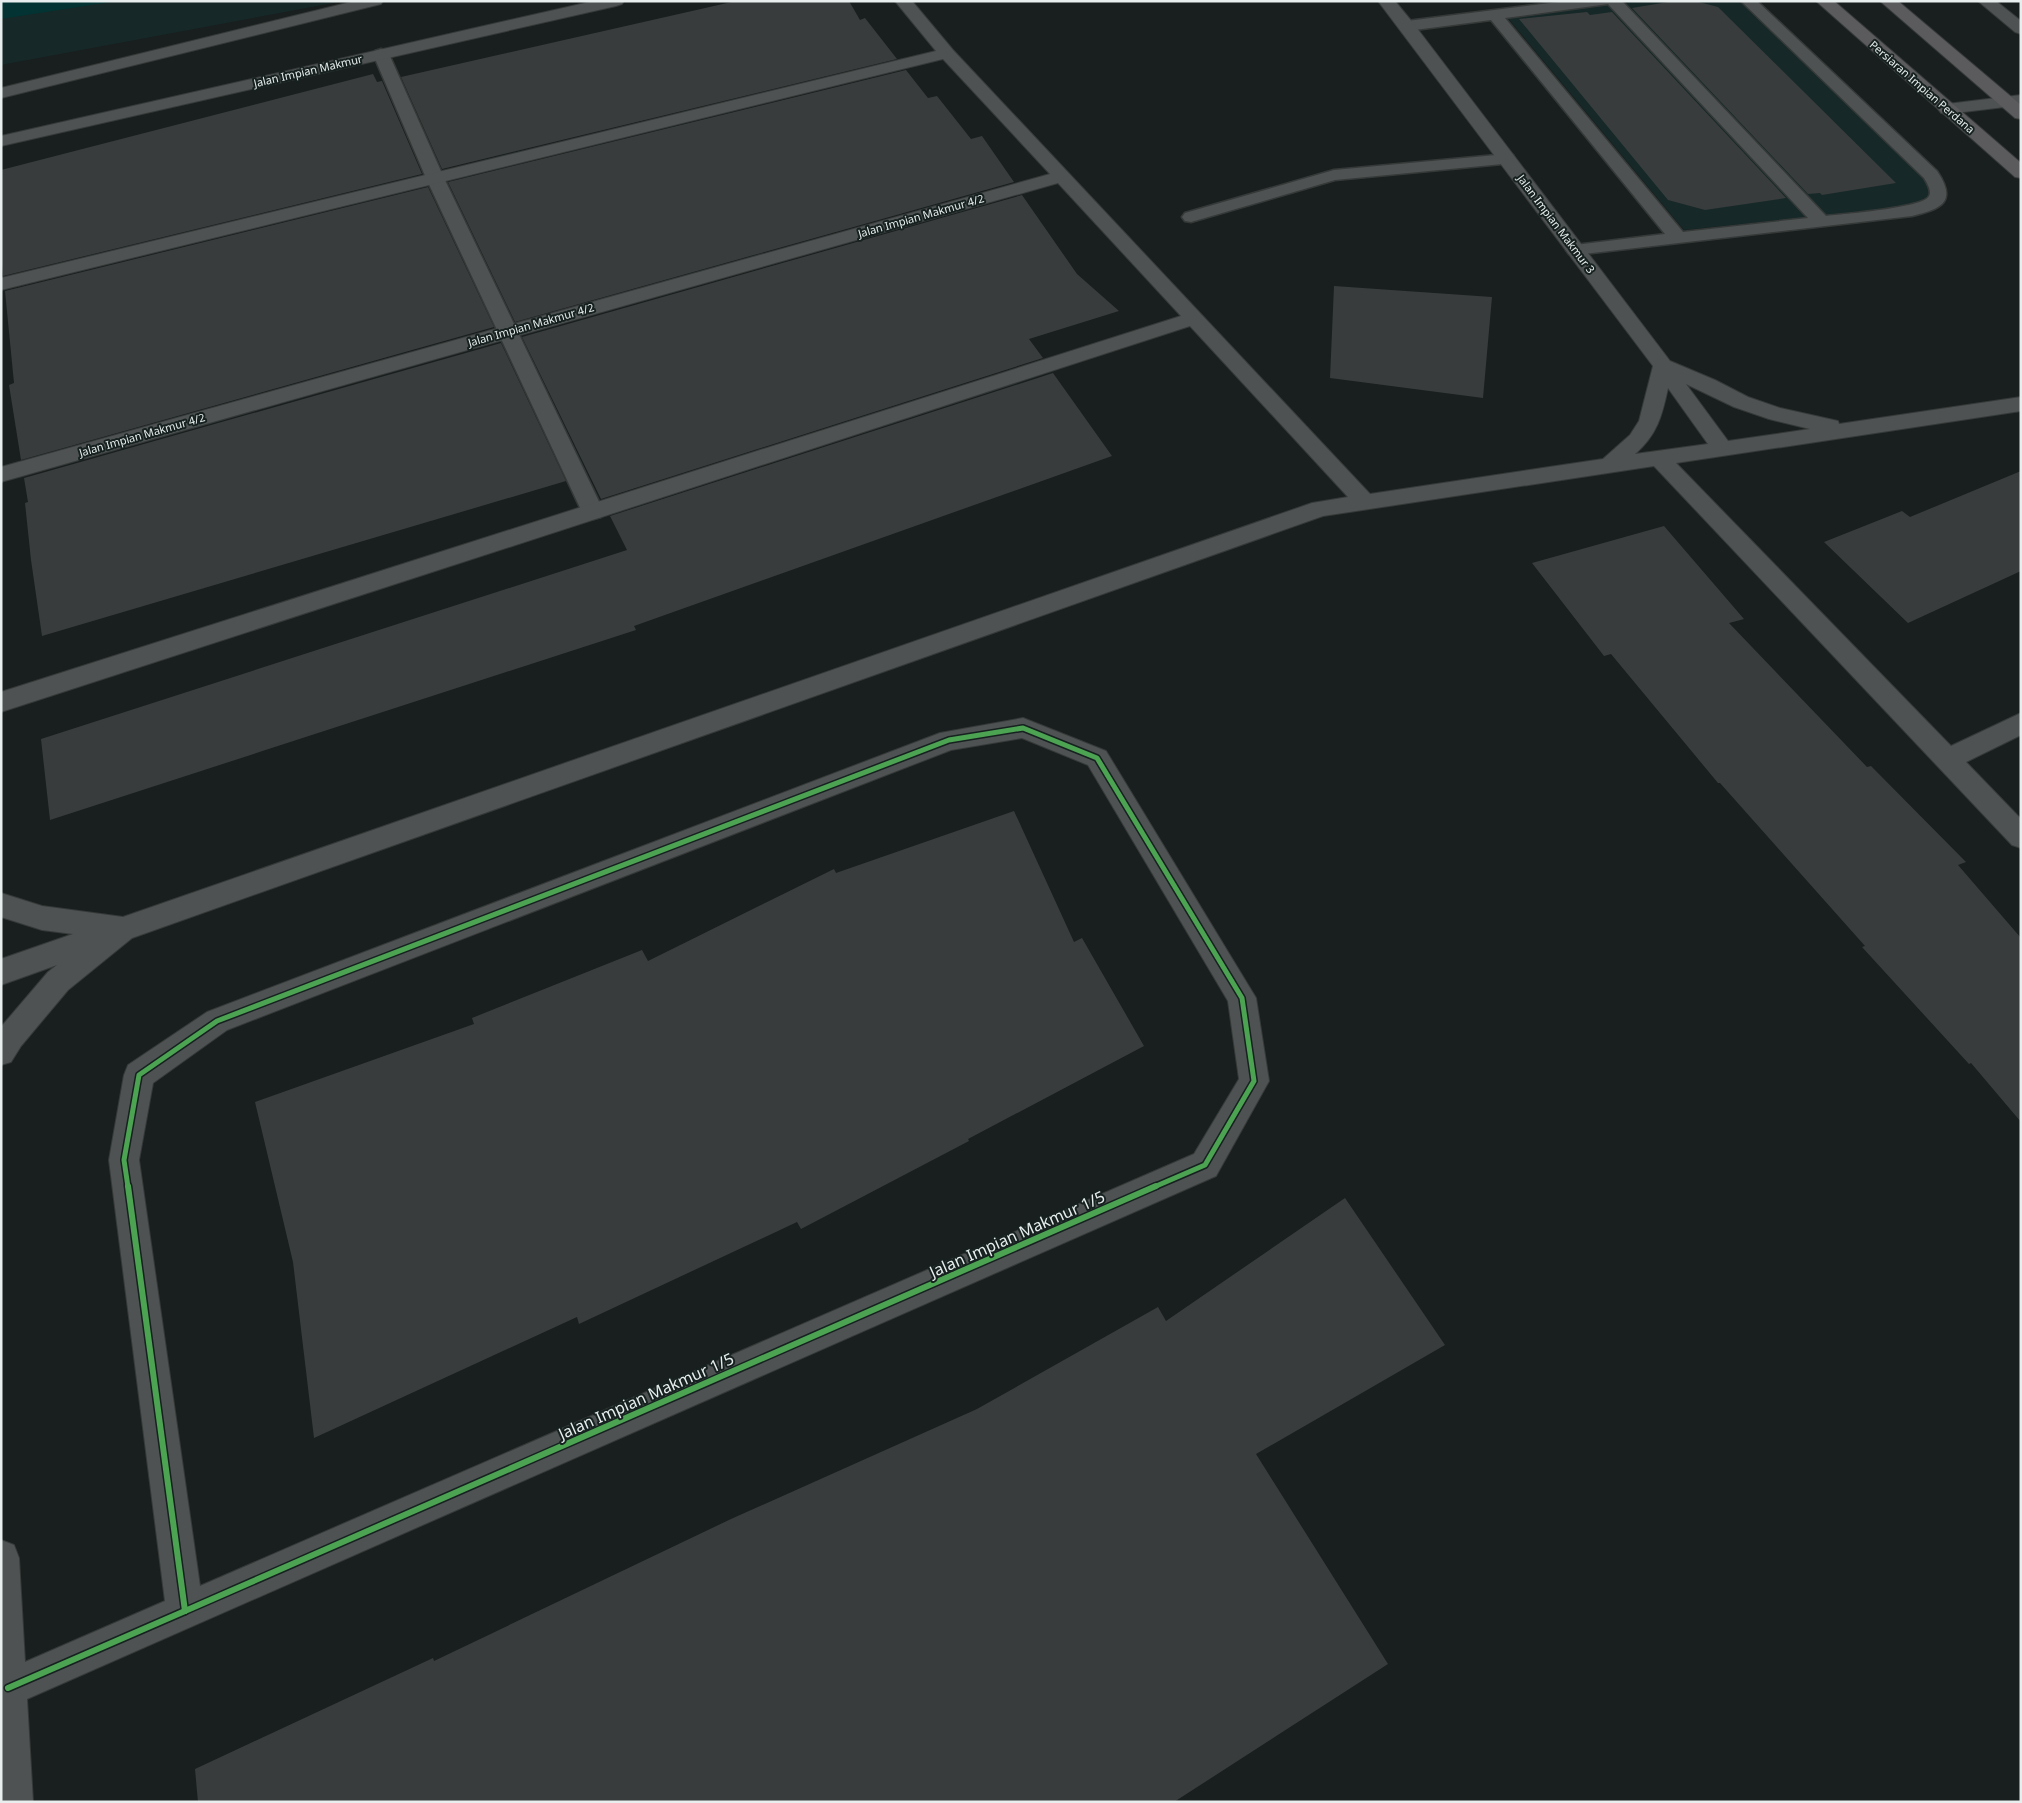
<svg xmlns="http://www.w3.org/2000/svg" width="2022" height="1803" font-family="'Noto Sans',sans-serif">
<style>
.built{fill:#162827}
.green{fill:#033433}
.building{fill:#383c3c}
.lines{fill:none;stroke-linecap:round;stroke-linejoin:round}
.lane-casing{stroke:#353a39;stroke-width:3}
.street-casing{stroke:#353a39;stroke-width:2}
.secondary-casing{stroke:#353a39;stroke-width:2}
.lane{fill:#4e5252;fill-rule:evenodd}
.street{fill:#4e5252;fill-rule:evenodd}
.secondary{fill:#5b5b5d;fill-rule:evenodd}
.cycleway-far1-casing{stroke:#162120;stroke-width:8}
.cycleway-casing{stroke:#162120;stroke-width:9}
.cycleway-far1{stroke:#4ca352;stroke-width:5}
.cycleway{stroke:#4ca352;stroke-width:6}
.labels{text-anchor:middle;stroke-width:4;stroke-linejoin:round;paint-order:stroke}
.far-street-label{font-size:11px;fill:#e7eeed;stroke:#162120}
.near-street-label{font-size:16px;fill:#e7eeed;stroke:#162120}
</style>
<rect width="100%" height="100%" fill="#191e1e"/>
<g class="built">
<path d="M1 1H344L1 65Z"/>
<path d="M1636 1H1740L1926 180 1930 195 1919 202 1895 208 1684 230 1507 17Z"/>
</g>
<path class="green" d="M1 1H117L1 19Z"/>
<g class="building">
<path d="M736 1H849L860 20 865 18 897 59 442 169 401 77Z"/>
<path d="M1674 1H1695L1718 7 1896 183 1822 195 1820 193 1808 194 1632 8Z"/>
<path d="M1587 12 1590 15 1612 12 1786 198 1705 210 1668 200 1519 19Z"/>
<path d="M906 70 928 98 937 96 971 139 982 136 1014 182 515 322 448 182Z"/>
<path d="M373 74 377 82 382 81 422 174 3 276 1 254V170Z"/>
<path d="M428 187 494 327 21 460 9 385 14 383 5 291Z"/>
<path d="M1022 195 1077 274 1119 311 1029 339 1043 358 601 499 522 337Z"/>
<path d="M1334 286 1492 297 1483 398 1330 378Z"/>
<path d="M501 343 566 481 42 636 31 560 25 503 28 502 24 478Z"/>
<path d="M1053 373 1112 456 634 626 636 630 50 820 41 739 627 550 610 516Z"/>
<path d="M2021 471V571L1908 623 1824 542 1902 511 1910 517Z"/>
<path d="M1664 526 1744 619 1729 623 1867 767 1871 766 1966 862 1958 865 2021 938V1122L1971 1063 1969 1064 1862 947 1865 946 1720 783H1718L1611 654 1604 656 1532 563Z"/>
<path d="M1014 811 1074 942 1082 938 1144 1046 968 1139 969 1141 801 1229 797 1222 579 1324 577 1317 314 1438 293 1262 255 1102 474 1024 472 1018 642 950 648 961 834 869 836 873Z"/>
<path d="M1345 1198 1445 1345 1256 1454 1388 1664 1174 1802H198L195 1769 433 1658 434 1661 731 1519 977 1409 1158 1307 1166 1321Z"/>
</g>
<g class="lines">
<g class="lane-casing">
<g id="lane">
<path d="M1566 1H1622L1826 216C1842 214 1924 208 1929 196 1932 191 1927 183 1924 178L1741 1H1757L1937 171C1958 202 1941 209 1912 216L1575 255 1569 254 1566 250 1569 246 1575 245 1665 234 1491 20 1407 31 1402 29 1399 26 1402 23 1407 21ZM1608 4 1808 218 1683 232 1505 18Z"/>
<path d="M381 49 387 51 389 54 444 178 604 512 601 517 593 519 585 517 582 512 426 178 373 54 375 51Z"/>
<path d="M1507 154 1513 155 1515 159 1513 163 1335 180 1191 222 1185 221 1182 217 1185 213 1334 170Z"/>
</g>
</g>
<g class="street-casing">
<g id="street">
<path d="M355 1H383L381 4 1 98V88Z"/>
<path d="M594 1H624L622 4 616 6 1 146V136Z"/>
<path d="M895 1H912L953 50 1370 494 1603 459 1630 435 1639 421 1653 366 1378 1H1395L1413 23 1670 361 1715 380 1748 397 1780 408 1838 421 1839 424 2021 397V411L1676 463 1951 746 2021 713V735L1966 762 2021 819V848L2012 845 1654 466 1323 516 132 938 68 990 21 1046 11 1062 1 1065V1027L48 972 57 965 1 985V959L73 934 42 930 1 917V893L42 906 123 917 1312 503 1348 497 1190 326 1 712V692L1181 316 1058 183 1 482V467L1050 174 943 59 1 290V278L936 51ZM1686 384 1734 407 1769 419 1810 429 1728 441ZM1668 388 1708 444 1635 454C1657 435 1662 416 1668 388Z"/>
<path d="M1978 1H1996L2021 21V34L2015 32Z"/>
<path d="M2021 95V105L1947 114 1941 113 1938 109 1941 105 1947 104Z"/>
<path d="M1023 718 1106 751 1256 998 1269 1081 1216 1176 27 1699 33 1802H1V1540L14 1545 19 1558 25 1662 165 1601 109 1160 124 1075 128 1065 207 1012 940 733ZM1022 738 1088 765 1228 1001 1239 1079 1194 1154 200 1586 139 1160 153 1083 227 1030 951 750Z"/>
</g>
</g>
<g class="secondary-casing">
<g id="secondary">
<path d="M1816 1H1834L2021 163V178L2015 177Z"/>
<path d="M1880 1H1898L2021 105V119L2015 118Z"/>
</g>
</g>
<use href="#lane" class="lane"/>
<use href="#street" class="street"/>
<use href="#secondary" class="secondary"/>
<g class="cycleway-far1-casing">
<path id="cycleway-far1" d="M128 1187 124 1160 139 1075 217 1021 949 740 1023 728 1097 758 1242 998 1254 1081 1205 1165 1154 1187"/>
</g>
<g class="cycleway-casing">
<g id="cycleway">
<path d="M128 1186 185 1611"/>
<path d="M185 1611 1156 1186"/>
<path d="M8 1688 185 1611"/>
</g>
</g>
<use href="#cycleway-far1" class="cycleway-far1"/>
<use href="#cycleway" class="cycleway"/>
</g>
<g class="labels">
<g class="far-street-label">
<text transform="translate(308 71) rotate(-13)" y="4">Jalan Impian Makmur</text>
<text transform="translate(1922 87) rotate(41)" y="4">Persiaran Impian Perdana</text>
<text transform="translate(921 216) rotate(-16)" y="4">Jalan Impian Makmur 4/2</text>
<text transform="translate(1556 224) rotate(53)" y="4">Jalan Impian Makmur 3</text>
<text transform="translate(531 325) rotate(-16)" y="4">Jalan Impian Makmur 4/2</text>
<text transform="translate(142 435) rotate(-16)" y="4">Jalan Impian Makmur 4/2</text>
</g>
<g class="near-street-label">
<text transform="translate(1017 1234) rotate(-24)" y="6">Jalan Impian Makmur 1/5</text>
<text transform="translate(646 1396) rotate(-24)" y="6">Jalan Impian Makmur 1/5</text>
</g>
</g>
<rect width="2022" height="1803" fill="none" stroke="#e7eeed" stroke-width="5"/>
</svg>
